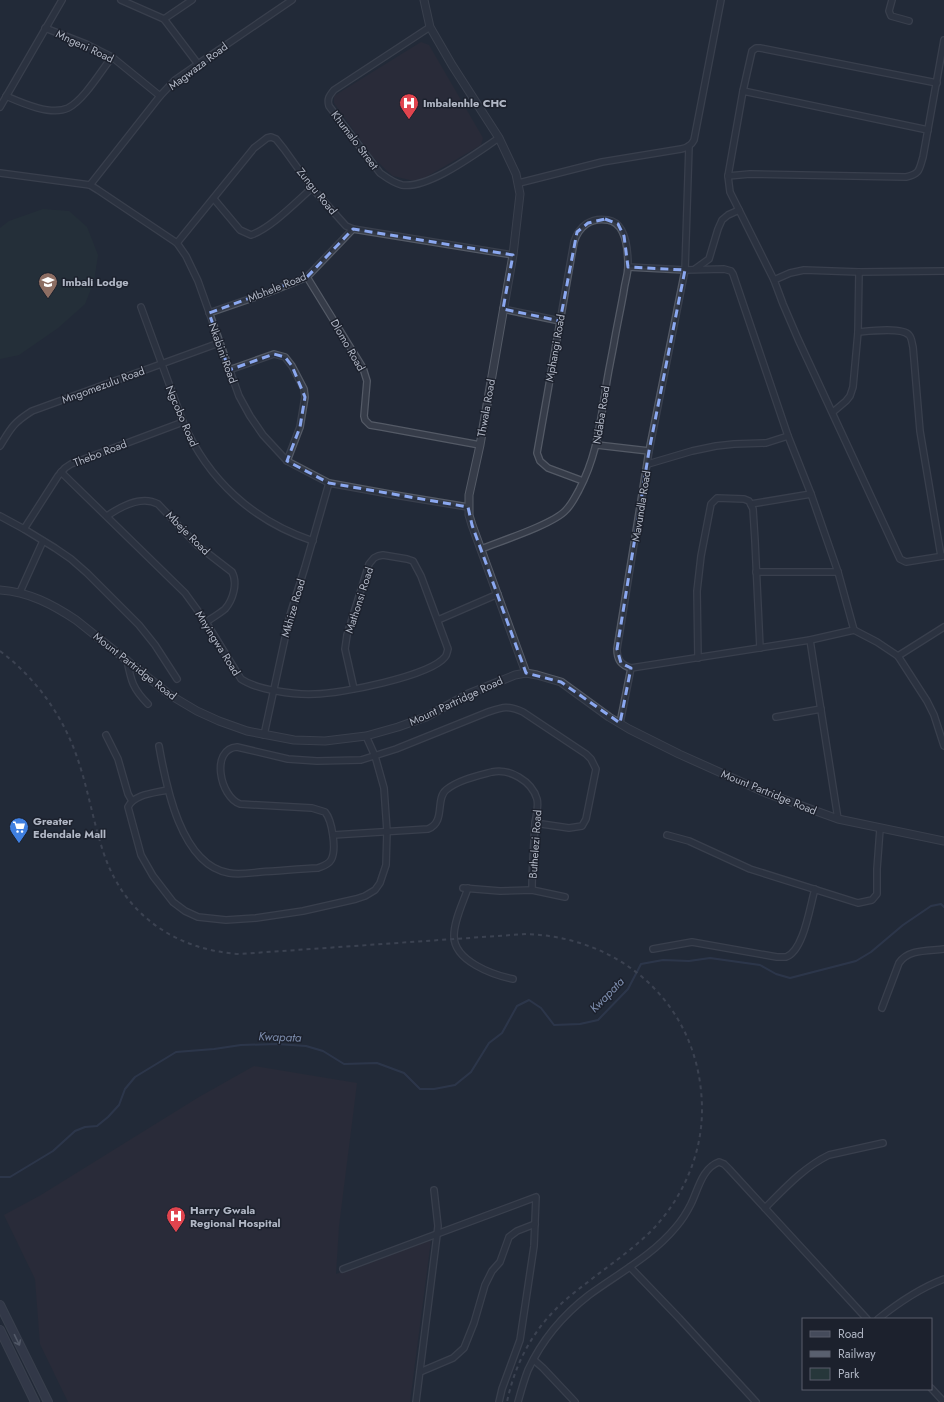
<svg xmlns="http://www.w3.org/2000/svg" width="944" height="1402" font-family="Jost,sans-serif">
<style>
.medical{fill:#312e3a}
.green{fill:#26373a}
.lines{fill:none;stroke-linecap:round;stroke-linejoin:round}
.stream{stroke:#394661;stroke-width:2}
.minor-casing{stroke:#545a66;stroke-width:8}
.tertiary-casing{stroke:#545a66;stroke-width:9}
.secondary-casing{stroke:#545a66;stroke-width:10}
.minor{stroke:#363c49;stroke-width:5.5}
.tertiary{stroke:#363c49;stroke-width:7}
.secondary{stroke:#454b5b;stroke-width:8}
.rail{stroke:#59606f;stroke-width:2;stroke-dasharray:4 4;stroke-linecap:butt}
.oneway{stroke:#8b91a0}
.marked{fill:none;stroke:#8ba8f0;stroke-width:3;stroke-dasharray:8 5;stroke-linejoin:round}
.labels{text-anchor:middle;stroke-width:3;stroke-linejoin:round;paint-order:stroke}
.street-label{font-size:11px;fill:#b1b7c5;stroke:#1c212d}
.poi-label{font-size:11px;font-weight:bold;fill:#b1b7c5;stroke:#1c212d;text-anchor:start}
.water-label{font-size:12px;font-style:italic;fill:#7b8bab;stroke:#1c212d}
</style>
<rect width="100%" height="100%" fill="#232a38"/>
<g class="medical">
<path d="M421 42 429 45 483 138 481 145 421 180 414 181 393 176 387 171 372 156 334 103V96Z"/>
<path d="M254 1066 357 1083 339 1226 336 1274 431 1240 410 1402H68L40 1344 35 1279 4 1215 41 1195 199 1097Z"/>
</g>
<path class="green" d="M43 209 69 211 87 227 98 255 94 281 85 304 58 328 19 355 0 359V228L9 221Z"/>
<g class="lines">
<path class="stream" d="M0 1177H10L53 1151 75 1131 85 1127 97 1126 108 1117 119 1105 125 1089 135 1077 176 1052 214 1049 241 1045 277 1044 306 1046 323 1051 344 1064 377 1063 404 1073 420 1089H434L455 1085 471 1072 489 1043 502 1033 517 1006 529 1000 541 1008 554 1025 580 1024 598 1020 628 989 641 964 663 960 689 961 710 958 760 965 776 974 790 978 856 961 871 952 903 925 931 906 941 904 944 907"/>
<g class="minor-casing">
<g id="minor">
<path d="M121 0 164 19 198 64"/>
<path d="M892 0 889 11 891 16 909 21"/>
<path d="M164 19 192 0"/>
<path d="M430 27 334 90C329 96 327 99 329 106L380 173C387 178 393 183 402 185 429 189 476 153 499 138"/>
<path d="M45 28 86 44 112 57 160 96"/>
<path d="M743 91 752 51 756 48H760L937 83"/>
<path d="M6 96C22 103 51 116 68 108 84 100 101 71 112 57"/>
<path d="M0 107 62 0"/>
<path d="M928 130 743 91 728 176 730 192 774 280 783 304 798 339 900 559 906 562 944 556"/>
<path d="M689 146 685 270 649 451 617 649C617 660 621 665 631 668L810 640 854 630 877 642 898 656 927 701 934 715 944 746"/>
<path d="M0 173 90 185 98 190 177 243 186 256 198 281 239 396 250 416 263 435 287 461 329 483 395 495 468 507"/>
<path d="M728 176 750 174 906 177C920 174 919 170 923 157L944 40"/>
<path d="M519 183 602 162 681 149C687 148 691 146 694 140L721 0"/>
<path d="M90 185 160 96 175 80 198 64 292 0"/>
<path d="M214 199 240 230 251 235C271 228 296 202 312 188"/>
<path d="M177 243 254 148 267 138 271 137 276 139 284 149 312 188 346 226 353 229 513 255"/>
<path d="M628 267 685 270 724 269 731 271 733 274 788 436 811 494 838 572 854 630"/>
<path d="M695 269 709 259 718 229 722 220 728 215 739 210"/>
<path d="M307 277 363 368 367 381 364 416 365 420 370 425 382 427 480 445"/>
<path d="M774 280 790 273 804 270 859 272 944 271"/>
<path d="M141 307 183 422C208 480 253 521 313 541"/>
<path d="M503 309 560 321"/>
<path d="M209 313 267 293 307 277 353 229"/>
<path d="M858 332C869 331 902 327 909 335 912 338 912 344 913 347L920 431 941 556"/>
<path d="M229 370 274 354 285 357 292 366 304 389 305 397 300 427 287 461"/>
<path d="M833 412 846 401 850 396 853 387 858 332 859 272"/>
<path d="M597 445 649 451"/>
<path d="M0 446C11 428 13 423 32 411L219 343"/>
<path d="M648 464 692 451 716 446 734 444 766 443 788 436"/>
<path d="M61 472 185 593 206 622 241 679C257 690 295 695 315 694 340 694 430 676 445 657 447 655 447 652 448 649L421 576 413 561 407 559 383 555 378 556 374 558 369 564 347 635 345 649 354 689"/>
<path d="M751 504 811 494"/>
<path d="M0 516 24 529 55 548 71 559 87 573 139 625 155 645 177 679"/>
<path d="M107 516C120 507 142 495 158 504L197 545 232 572C238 583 233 600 225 609 219 614 212 618 206 622"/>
<path d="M24 529 58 476 65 468 71 464 183 422"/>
<path d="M481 549C501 541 554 524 566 510 572 504 575 497 579 490 596 457 599 430 605 394 607 377 611 360 614 343 617 325 621 308 624 290 625 282 628 274 628 266 628 251 626 223 608 220 591 217 579 226 574 242L537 453 540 461 548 468 583 481"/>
<path d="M756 572H838"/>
<path d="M20 592 43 541"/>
<path d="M438 620 498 594"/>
<path d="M810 640 838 819"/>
<path d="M898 656 944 627"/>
<path d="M698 658 697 591 701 556 711 504 717 498 744 499 749 501 753 509 755 541 760 648"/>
<path d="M127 660C131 681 133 689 148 704"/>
<path d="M776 717 821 709"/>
<path d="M620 723 631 668"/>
<path d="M106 735 118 759 128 794 132 801"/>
<path d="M264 735 290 615 305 567 329 483"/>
<path d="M159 746C166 786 181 865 229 873 239 875 250 873 260 872 279 871 298 869 318 868 323 866 328 865 331 860 337 850 332 820 325 812L312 808 240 804C220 797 210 749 237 747L288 759 317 761 361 760 396 749 488 712C503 707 508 705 523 712L586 754 591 759 596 769 586 819 582 826 569 828 535 823"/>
<path d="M167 790C155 793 134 794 128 807L141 855 153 876 173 902 185 911 198 917 226 920 256 918 303 911 356 899 365 896 375 890 380 883 386 865 387 831 384 788 375 756 366 736"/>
<path d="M333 835 428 829C446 822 435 799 446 790 458 780 477 776 492 772 509 768 532 781 537 799 539 807 536 816 535 823 534 846 532 868 532 890"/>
<path d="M667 835 689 841 750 869 858 903 872 900 877 894V869L880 829"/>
<path d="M463 888 500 891 532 890 565 897"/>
<path d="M468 888C463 903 454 920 454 936 454 961 493 975 513 979"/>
<path d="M653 949 692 942 777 957C780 957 784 957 786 957 804 951 810 905 815 889"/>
<path d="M882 1008 899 963C908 949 928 951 944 949"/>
<path d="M765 1208C784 1189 804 1167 829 1155L883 1143"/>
<path d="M630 1267 679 1318 756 1402"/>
<path d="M343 1269 536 1197 534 1246 520 1340 502 1389 499 1402"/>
<path d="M878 1319C898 1303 920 1288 944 1279"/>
<path d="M534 1360 543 1368 575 1402"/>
<path d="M420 1372 453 1358 464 1348 474 1323 485 1285 492 1271 500 1262 509 1237 517 1231 535 1224"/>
<path d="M931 1388 944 1402"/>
<path d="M416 1402 437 1235 438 1226 434 1190"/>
<path d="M518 1402C521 1391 524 1380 528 1370 542 1340 563 1315 589 1295 619 1273 652 1256 676 1227 682 1220 687 1212 691 1204 698 1190 702 1168 719 1162L724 1164 729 1169 867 1319"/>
</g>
</g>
<g class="tertiary-casing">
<g id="tertiary">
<path d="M424 0 430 27 452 65 499 138 516 174 520 194 513 255 480 445 469 495V515L472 525 526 673"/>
<path d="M0 590C29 592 52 604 76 620L170 695 197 711 219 721 247 731 294 740 325 741 366 736 398 727 426 717 468 694 515 675 526 673 537 675 561 682 609 717 629 729 679 754 766 793 838 819 944 841"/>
</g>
</g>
<g class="secondary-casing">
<g id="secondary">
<path d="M0 1305 48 1402"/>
<path d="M0 1330 35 1402"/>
</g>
</g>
<use href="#minor" class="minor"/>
<use href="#tertiary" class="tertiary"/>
<use href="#secondary" class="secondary"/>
<path class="rail" d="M0 651C33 676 59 710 74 749 87 782 92 818 103 851 123 914 175 950 239 954L526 934C584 936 638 961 672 1010 692 1039 702 1074 702 1110 702 1153 684 1195 655 1227 637 1246 614 1262 593 1278 579 1289 565 1299 553 1312 529 1337 514 1368 507 1402"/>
</g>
<defs><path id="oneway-shaft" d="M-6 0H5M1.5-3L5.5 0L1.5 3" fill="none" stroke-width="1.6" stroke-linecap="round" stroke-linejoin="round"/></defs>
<use class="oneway" href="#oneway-shaft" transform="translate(17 1340) rotate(64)"/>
<path d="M0 0H944V1402H0ZM605 219 618 224 624 236 628 267 685 270 649 451 617 649 621 663 631 668 620 723 561 682 526 673 472 525 468 507 329 483 287 461 300 427 305 397 292 366 285 357 274 354 229 370 209 313 307 277 353 229 513 255 503 309 560 321 577 232 588 223Z" fill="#232a38" fill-opacity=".55" fill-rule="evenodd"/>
<path class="marked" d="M605 219 618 224 624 236 628 267 685 270 649 451 617 649 621 663 631 668 620 723 561 682 526 673 472 525 468 507 329 483 287 461 300 427 305 397 292 366 285 357 274 354 229 370 209 313 307 277 353 229 513 255 503 309 560 321 577 232 588 223Z"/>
<defs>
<g id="hospital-pin" transform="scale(1)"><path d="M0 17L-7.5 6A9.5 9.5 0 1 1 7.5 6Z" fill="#e0444e" stroke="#1c212d"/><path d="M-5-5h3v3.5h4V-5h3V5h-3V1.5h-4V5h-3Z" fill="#fff"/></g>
<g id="school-pin" transform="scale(1)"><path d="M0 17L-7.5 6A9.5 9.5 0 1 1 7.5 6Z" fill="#8d6e63" stroke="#1c212d"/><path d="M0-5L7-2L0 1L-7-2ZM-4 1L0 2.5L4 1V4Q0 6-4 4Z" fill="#fff"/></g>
<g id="supermarket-pin" transform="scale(1)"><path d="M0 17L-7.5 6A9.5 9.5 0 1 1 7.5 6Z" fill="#3f7fe0" stroke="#1c212d"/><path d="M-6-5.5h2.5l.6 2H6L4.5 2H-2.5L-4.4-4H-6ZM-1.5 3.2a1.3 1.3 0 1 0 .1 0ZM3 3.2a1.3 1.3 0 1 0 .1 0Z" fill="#fff"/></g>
</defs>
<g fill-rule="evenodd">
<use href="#hospital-pin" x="409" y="103"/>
<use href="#school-pin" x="48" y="282"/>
<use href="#supermarket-pin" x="19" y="827"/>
<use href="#hospital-pin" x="176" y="1216"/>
</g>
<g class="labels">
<g class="street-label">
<text transform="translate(85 46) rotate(25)" y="4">Mngeni Road</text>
<text transform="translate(198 66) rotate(-37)" y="4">Magwaza Road</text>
<text transform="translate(355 140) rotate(53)" y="4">Khumalo Street</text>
<text transform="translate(317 191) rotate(51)" y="4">Zungu Road</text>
<text transform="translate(277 287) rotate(-22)" y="4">Mbhele Road</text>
<text transform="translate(348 345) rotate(60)" y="4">Dlomo Road</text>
<text transform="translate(555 348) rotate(-80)" y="4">Mphangi Road</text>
<text transform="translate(223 353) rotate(70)" y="4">Nkabini Road</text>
<text transform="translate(103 385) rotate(-20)" y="4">Mngomezulu Road</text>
<text transform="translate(486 408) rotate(-80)" y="4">Thwala Road</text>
<text transform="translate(601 415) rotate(-81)" y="4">Ndaba Road</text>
<text transform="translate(182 416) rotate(67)" y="4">Ngcobo Road</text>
<text transform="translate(100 453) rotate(-21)" y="4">Thebo Road</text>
<text transform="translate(641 506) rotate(-81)" y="4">Mavundla Road</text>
<text transform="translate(188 533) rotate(45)" y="4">Mbeje Road</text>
<text transform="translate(359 600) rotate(-72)" y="4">Mathonsi Road</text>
<text transform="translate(293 608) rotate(-74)" y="4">Mkhize Road</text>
<text transform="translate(218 643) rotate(58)" y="4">Mnyingwa Road</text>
<text transform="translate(135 666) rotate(38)" y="4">Mount Partridge Road</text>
<text transform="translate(456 701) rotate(-25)" y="4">Mount Partridge Road</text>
<text transform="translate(769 792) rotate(22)" y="4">Mount Partridge Road</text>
<text transform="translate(535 844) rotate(-86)" y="4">Buthelezi Road</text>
</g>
<g class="poi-label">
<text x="423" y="107">Imbalenhle CHC</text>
<text x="62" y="286">Imbali Lodge</text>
<text x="33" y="825">Greater<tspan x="33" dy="13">Edendale Mall</tspan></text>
<text x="190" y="1214">Harry Gwala<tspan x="190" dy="13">Regional Hospital</tspan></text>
</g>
<g class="water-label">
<text transform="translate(607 995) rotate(-46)" y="4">Kwapata</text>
<text transform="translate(280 1037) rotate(2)" y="4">Kwapata</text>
</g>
</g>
<rect x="802" y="1318" width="130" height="72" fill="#1c212d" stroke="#585d6a"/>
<rect x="810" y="1331" width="20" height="6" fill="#454b5b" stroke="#585d6a"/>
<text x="838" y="1338" font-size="12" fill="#b1b7c5">Road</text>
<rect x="810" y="1351" width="20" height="6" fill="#59606f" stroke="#585d6a"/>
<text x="838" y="1358" font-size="12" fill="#b1b7c5">Railway</text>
<rect x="810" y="1368" width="20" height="12" fill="#26373a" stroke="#585d6a"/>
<text x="838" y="1378" font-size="12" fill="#b1b7c5">Park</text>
</svg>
